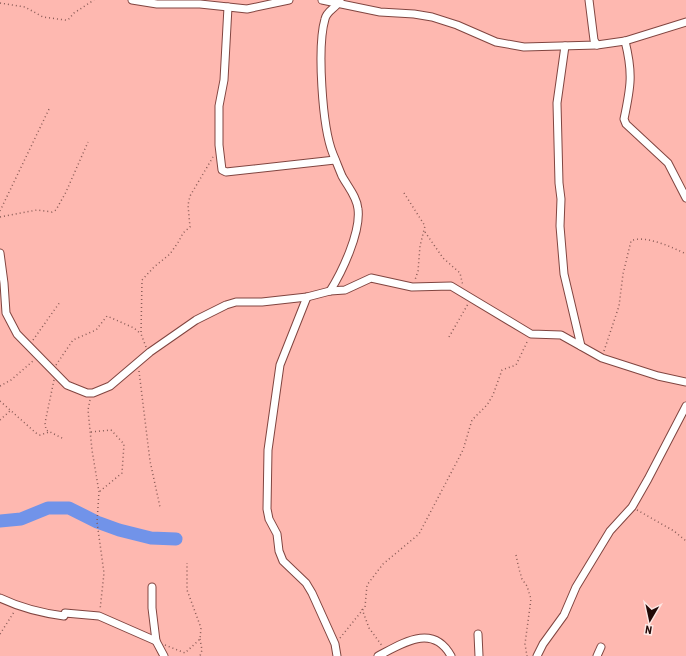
<svg xmlns="http://www.w3.org/2000/svg" width="686" height="656" font-family="'Roboto Condensed',sans-serif">
<style>
.lines{fill:none;stroke-linecap:round;stroke-linejoin:round}
.river{stroke:#7193e9;stroke-width:13}
.minor-casing{stroke:#814540;stroke-width:9}
.path{stroke:#8a5c57;stroke-width:1.5;stroke-dasharray:1 3;stroke-linecap:butt}
.minor{stroke:#fff;stroke-width:7}
</style>
<rect width="100%" height="100%" fill="#feb8b0"/>
<g class="lines">
<path class="river" d="M0 521 21 519 48 508H69L97 522 119 530 151 538 176 539"/>
<g class="minor-casing">
<g id="minor">
<path d="M132 0 157 4H200L247 9 289 0"/>
<path d="M322 0 380 12 414 14 432 17 457 25 496 42 524 47 597 45 625 41 686 22"/>
<path d="M589 0 594 40 597 45"/>
<path d="M228 7 224 80 219 106V145L222 170 226 172 335 160"/>
<path d="M625 41C633 73 631 86 624 119L626 124 668 163 686 198"/>
<path d="M565 46 557 103 559 183 561 199 560 226 564 274 581 346"/>
<path d="M0 253 4 283 6 313 17 334 67 385 87 393H93L110 386 150 352 196 320 226 305 236 302H262L307 297 330 291 345 290 371 278 412 287 451 286 531 334 561 335 602 358 658 376 686 382"/>
<path d="M330 291C342 272 361 232 358 209 357 197 348 187 342 176 339 169 336 161 333 154 322 127 317 46 325 19 327 10 337 8 340 0"/>
<path d="M307 297 280 365 268 450 267 509 269 519 277 534 279 551 283 561 306 583 312 593 335 644 337 656"/>
<path d="M152 587V608L156 641 164 656"/>
<path d="M0 598C21 608 41 613 64 616L65 613 99 616 156 641"/>
<path d="M478 634 479 656"/>
<path d="M378 656C403 643 433 623 451 656"/>
<path d="M537 656 543 644 564 615 576 587 610 531 632 507 648 479 686 406"/>
<path d="M597 656 601 647"/>
</g>
</g>
<g class="path">
<path d="M0 3 25 7 43 17 65 20H68L74 13 94 0"/>
<path d="M404 193 425 226 420 246 418 271 415 280"/>
<path d="M0 211 50 107"/>
<path d="M0 217 37 210 52 212 56 210 66 192 88 142"/>
<path d="M425 232 443 258 460 273 463 286"/>
<path d="M449 337 468 304"/>
<path d="M33 340 60 302"/>
<path d="M146 347 141 334 142 280 154 267 170 254 179 241 183 233 190 227 188 205 190 196 213 157"/>
<path d="M604 351 619 306 623 274 631 241C644 234 674 248 686 254"/>
<path d="M56 365 73 340 96 330 107 316 134 328 141 334"/>
<path d="M139 371 150 461 160 507"/>
<path d="M54 380 45 423 46 430 64 439"/>
<path d="M0 386 11 380 33 361"/>
<path d="M90 400 88 410 92 450 99 492 97 522 104 573 100 610"/>
<path d="M0 401 36 433 40 435 49 432"/>
<path d="M0 420 11 410"/>
<path d="M91 432 111 430 124 444 122 473 99 492"/>
<path d="M637 510 674 531 686 541"/>
<path d="M516 555 519 569 522 579 527 586 531 599 525 644 527 656"/>
<path d="M362 609 369 628 383 647"/>
<path d="M0 634 14 612"/>
<path d="M340 638 365 607 367 585 383 564 419 534 463 450 472 420 487 405 493 395 502 370 516 365 528 340"/>
<path d="M200 639 202 650 200 656"/>
<path d="M165 645 185 653 200 639 201 628 187 590V563"/>
</g>
<use href="#minor" class="minor"/>
</g>
<g transform="translate(650 620) rotate(189)" stroke="#fde7e4" stroke-width="3" paint-order="stroke">
<path d="M0-3L7 15L0 10L-7 15Z" fill="#210907"/>
<text y="-6" font-size="11" font-weight="bold" text-anchor="middle" fill="#210907">N</text>
</g>
</svg>
